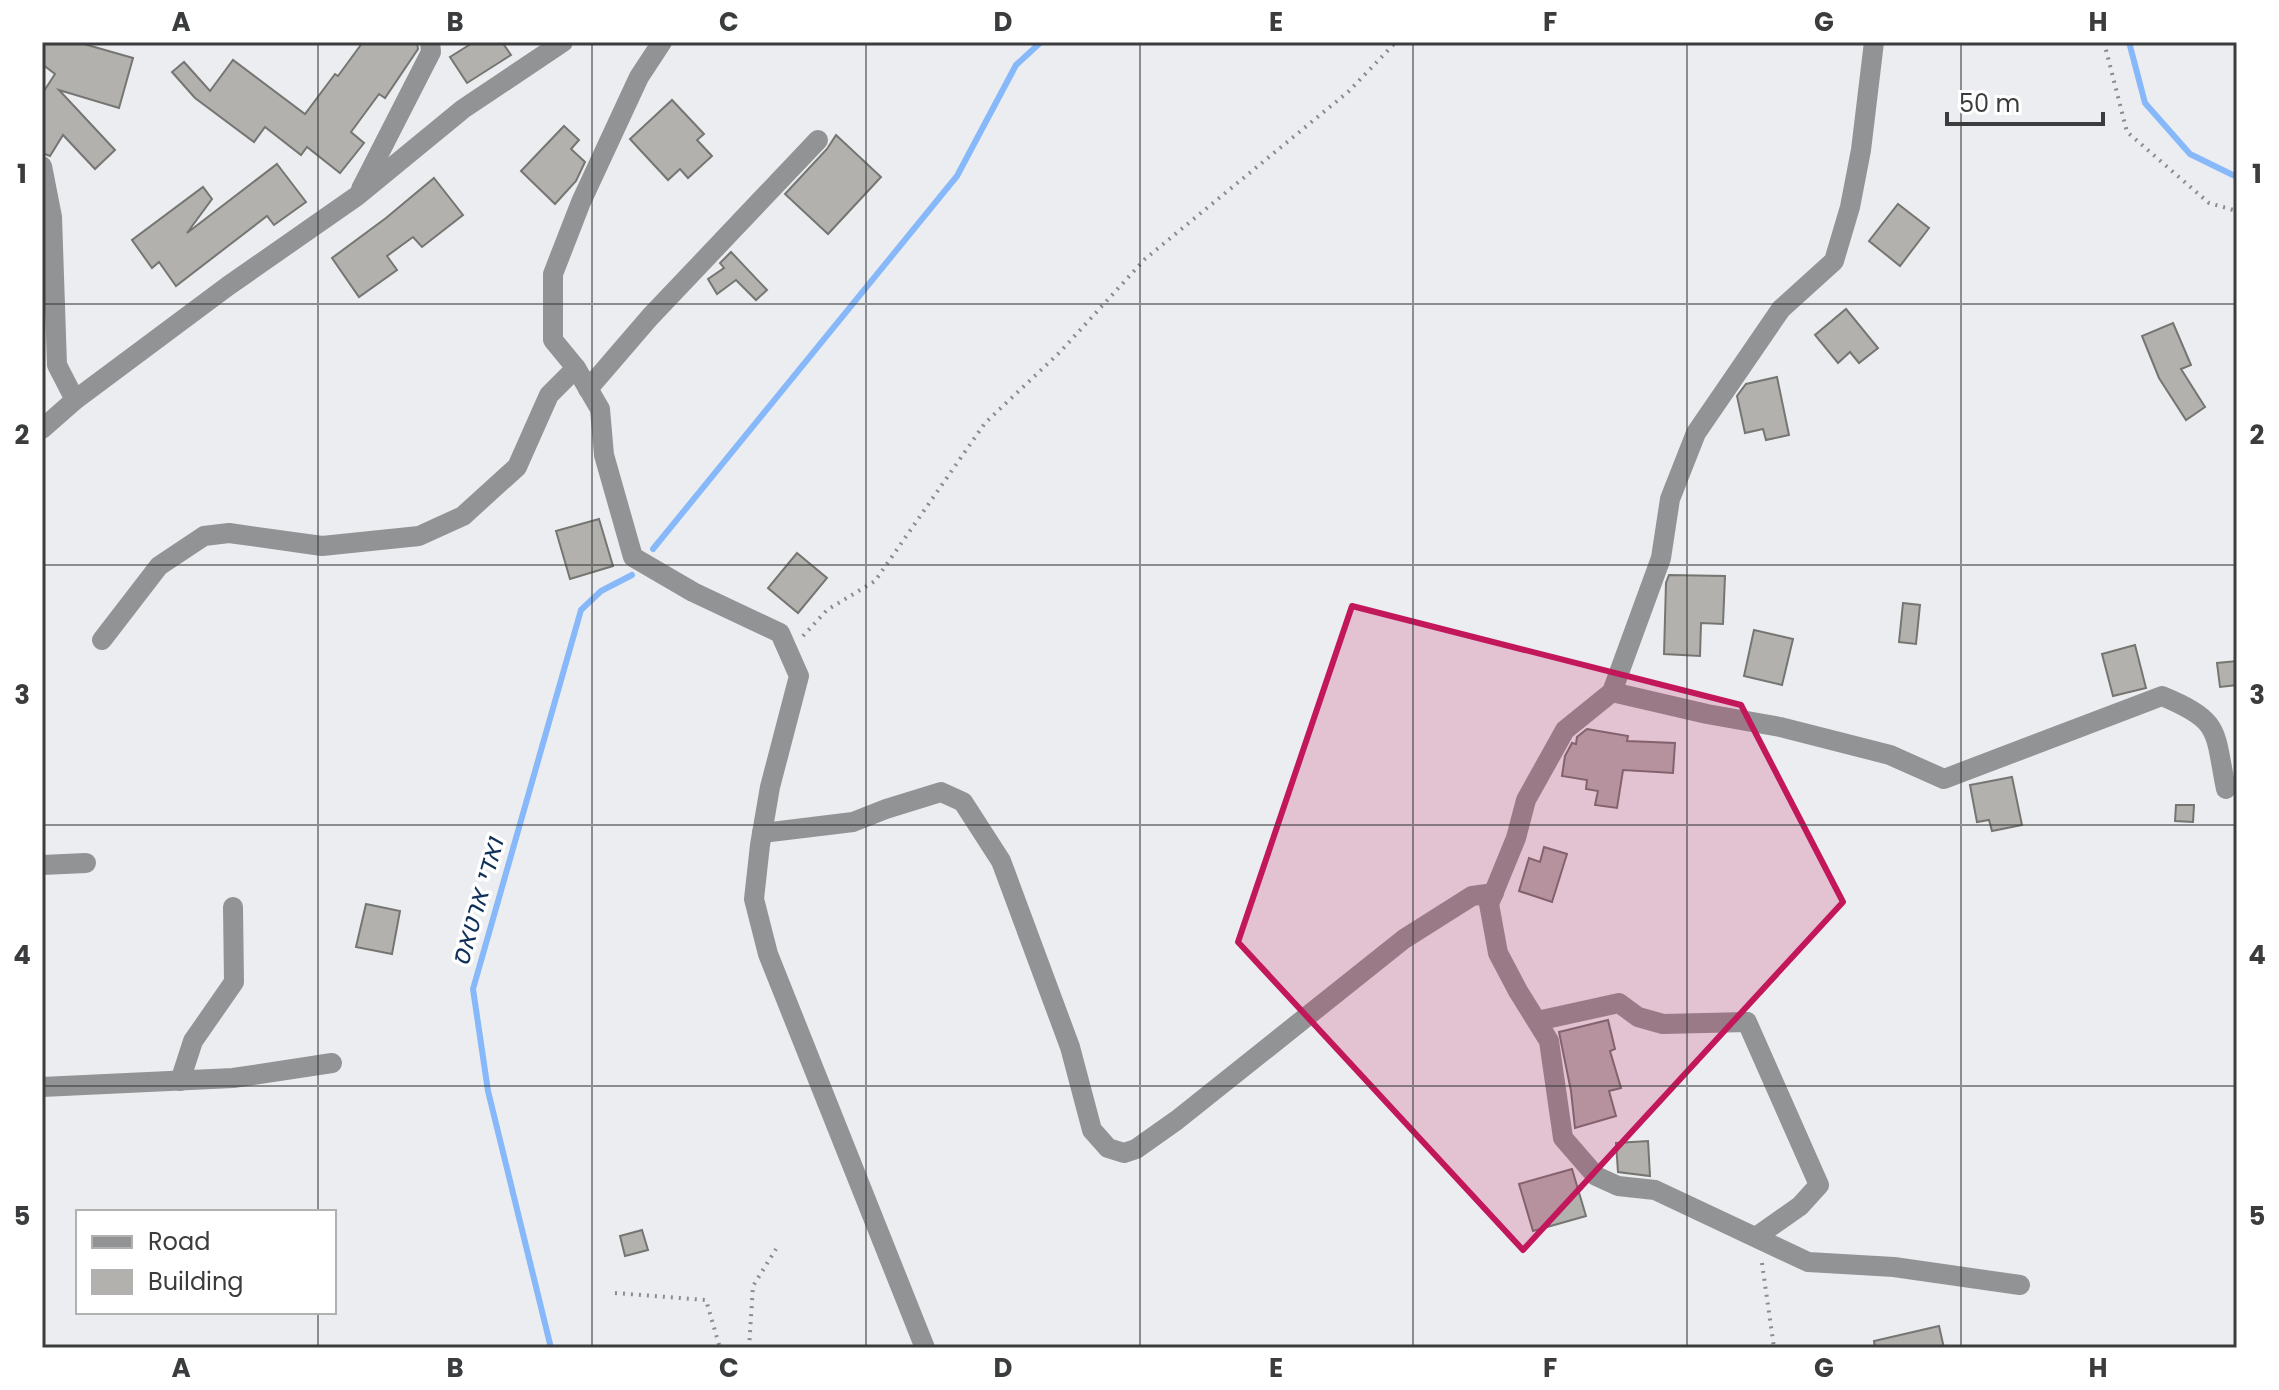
<svg xmlns="http://www.w3.org/2000/svg" width="2279" height="1390" font-family="Poppins,Heebo,sans-serif">
<style>
.lines{fill:none;stroke-linecap:round;stroke-linejoin:round}
.stream{stroke:#86b8fa;stroke-width:6}
.building{fill:#b2b1ae;stroke:#757572;stroke-width:2}
.path{stroke:#8a8c8e;stroke-width:4;stroke-dasharray:2 6;stroke-linecap:butt}
.minor{stroke:#929394;stroke-width:20}
.marked{fill:#c2185b;fill-opacity:0.2;stroke:#c2185b;stroke-width:6;stroke-linejoin:round}
.grid{fill:none;stroke:#3b3c3d;stroke-width:2;stroke-opacity:0.55}
.labels{text-anchor:middle;stroke-width:7;stroke-linejoin:round;paint-order:stroke}
.water-label{font-size:26px;font-style:italic;fill:#0e3059;stroke:#fff}
.neatline{fill:none;stroke:#3b3c3d;stroke-width:3}
.grid-label{font-size:26px;text-anchor:middle;font-weight:bold;fill:#3b3c3d}
</style>
<rect width="100%" height="100%" fill="#ebedf0"/>
<g class="lines">
<g class="stream">
<path d="M2129 42 2145 103 2190 154 2237 177"/>
<path d="M653 549 957 176 1016 65 1041 42"/>
<path d="M551 1348 488 1091 473 989 581 610 601 591 632 575"/>
</g>
</g>
<g class="building">
<path d="M42 42H77L133 58 119 108 59 90 115 150 95 169 63 135 50 156 42 153V94L55 74 42 64Z"/>
<path d="M363 42H417L418 49 385 98 379 94 351 132 364 143 340 173 307 147 301 155 265 127 254 142 195 98 172 72 184 62 210 91 233 60 305 114 335 74 338 76Z"/>
<path d="M474 42H502L511 55 467 83 450 57Z"/>
<path d="M672 100 704 134 697 140 712 156 688 178 680 169 668 180 630 139Z"/>
<path d="M564 126 579 140 571 149 585 162 576 181 555 204 521 171Z"/>
<path d="M836 135 881 177 828 234 785 194 827 149Z"/>
<path d="M277 164 306 202 274 225 267 216 176 286 159 262 152 268 132 240 203 187 212 199 187 233Z"/>
<path d="M434 178 463 215 422 247 413 237 387 256 397 270 359 297 332 258 386 218Z"/>
<path d="M1898 204 1929 228 1900 266 1869 241Z"/>
<path d="M731 252 767 290 756 300 736 280 717 294 708 279 724 268 720 263Z"/>
<path d="M1846 309 1878 348 1859 363 1850 352 1838 363 1815 335Z"/>
<path d="M2173 323 2191 365 2181 369 2205 407 2186 420 2159 378 2142 336Z"/>
<path d="M1777 377 1789 435 1766 440 1763 429 1745 433 1737 396 1746 384Z"/>
<path d="M599 519 613 566 570 579 556 531Z"/>
<path d="M797 553 827 578 798 613 768 588Z"/>
<path d="M1669 575 1725 576 1723 624 1701 623 1700 656 1664 654 1666 583Z"/>
<path d="M1903 603 1920 605 1916 644 1899 642Z"/>
<path d="M1754 630 1793 639 1782 685 1744 676Z"/>
<path d="M2135 645 2146 688 2113 696 2102 654Z"/>
<path d="M2237 661V685L2220 687 2217 663Z"/>
<path d="M1587 729 1628 736 1627 741 1675 743 1673 773 1623 770 1617 808 1595 805 1598 791 1586 789 1587 780 1562 776 1565 756 1572 743 1576 744 1577 737Z"/>
<path d="M2012 777 2022 825 1992 831 1989 820 1977 822 1970 785Z"/>
<path d="M2176 805H2194L2193 822 2175 821Z"/>
<path d="M1544 847 1567 854 1552 902 1519 891 1529 858 1540 862Z"/>
<path d="M366 904 400 911 392 954 356 947Z"/>
<path d="M1608 1020 1615 1049 1610 1051 1621 1088 1609 1091 1616 1116 1575 1128 1571 1091 1559 1032Z"/>
<path d="M1648 1141 1650 1176 1618 1172 1616 1143Z"/>
<path d="M1572 1169 1586 1216 1533 1231 1519 1184Z"/>
<path d="M642 1230 648 1250 625 1256 620 1236Z"/>
<path d="M1939 1326 1944 1348H1875L1874 1341Z"/>
</g>
<g class="lines">
<g class="path">
<path d="M2104 42 2127 132 2209 203 2237 211"/>
<path d="M803 636 827 610 875 581 985 423 1060 352 1145 259 1348 92 1396 42"/>
<path d="M1762 1263 1774 1348"/>
<path d="M615 1293 706 1300 720 1348"/>
<path d="M749 1348 753 1286 776 1249"/>
</g>
<g class="minor">
<path d="M662 42 639 77 581 202 553 274V340L576 368 600 409 604 455 633 557 693 592 780 633 799 676 770 787 760 845 754 899 768 954 925 1348"/>
<path d="M1874 42 1861 150 1850 207 1834 261 1781 309 1696 433 1670 499 1661 558 1612 692 1565 730 1526 800 1516 838 1489 904 1498 953 1518 991 1549 1041 1563 1138 1596 1176 1618 1186 1655 1190 1808 1262 1894 1267 2020 1285"/>
<path d="M42 166 52 217 57 365 75 400"/>
<path d="M361 189 431 52 430 42"/>
<path d="M588 389 650 317 818 140"/>
<path d="M42 429 75 400 228 286 357 196 463 109 563 42"/>
<path d="M102 640 159 566 204 536 229 533 322 546 419 536 463 516 517 467 549 395 576 368"/>
<path d="M1612 692 1707 714 1780 727 1890 755 1944 779 2162 696C2222 721 2214 730 2226 789"/>
<path d="M762 833 853 822 886 809 941 792 963 802 1001 861 1070 1047 1092 1130 1108 1148 1124 1153 1136 1149 1177 1120 1404 939 1472 896 1494 893"/>
<path d="M42 865 86 863"/>
<path d="M1537 1021 1619 1003 1638 1017 1663 1024 1747 1022 1819 1185 1800 1206 1756 1237"/>
<path d="M180 1081 193 1041 234 982 233 907"/>
<path d="M42 1087 233 1078 332 1063"/>
</g>
</g>
<path class="marked" d="M1352 606 1741 705 1843 902 1523 1250 1238 942Z"/>
<path class="grid" d="M318 42V1212M592 42V1348M866 42V1348M1140 42V1348M1413 42V1348M1687 42V1348M1961 42V1348M42 304H2237M42 565H2237M42 825H2237M42 1086H2237M318 1312V1348"/>
<g class="labels">
<g class="water-label">
<text transform="translate(477 902) rotate(-74)" y="9">ואדי ארטאס</text>
</g>
</g>
<rect width="2279" height="1390" fill="none" stroke="#ffffff" stroke-width="88"/>
<rect x="76" y="1210" width="260" height="104" fill="#ffffff" stroke="#b1b1b1" stroke-width="2"/>
<rect x="92" y="1236" width="40" height="12" fill="#929394" stroke="#b1b1b1" stroke-width="2"/>
<text x="148" y="1250" font-size="24" fill="#3b3c3d">Road</text>
<rect x="92" y="1270" width="40" height="24" fill="#b2b1ae" stroke="#b1b1b1" stroke-width="2"/>
<text x="148" y="1290" font-size="24" fill="#3b3c3d">Building</text>
<path d="M1947 112v12h156v-12" fill="none" stroke="#3b3c3d" stroke-width="4"/>
<text x="1959" y="112" font-size="24" fill="#3b3c3d" stroke="#ffffff" stroke-width="6" paint-order="stroke">50 m</text>
<rect x="44" y="44" width="2191" height="1302" class="neatline"/>
<g class="grid-label">
<text x="181" y="31">A</text>
<text x="455" y="31">B</text>
<text x="729" y="31">C</text>
<text x="1003" y="31">D</text>
<text x="1276" y="31">E</text>
<text x="1550" y="31">F</text>
<text x="1824" y="31">G</text>
<text x="2098" y="31">H</text>
<text x="22" y="183">1</text>
<text x="2257" y="183">1</text>
<text x="22" y="444">2</text>
<text x="2257" y="444">2</text>
<text x="22" y="704">3</text>
<text x="2257" y="704">3</text>
<text x="22" y="964">4</text>
<text x="2257" y="964">4</text>
<text x="22" y="1225">5</text>
<text x="2257" y="1225">5</text>
<text x="181" y="1377">A</text>
<text x="455" y="1377">B</text>
<text x="729" y="1377">C</text>
<text x="1003" y="1377">D</text>
<text x="1276" y="1377">E</text>
<text x="1550" y="1377">F</text>
<text x="1824" y="1377">G</text>
<text x="2098" y="1377">H</text>
</g>
</svg>
